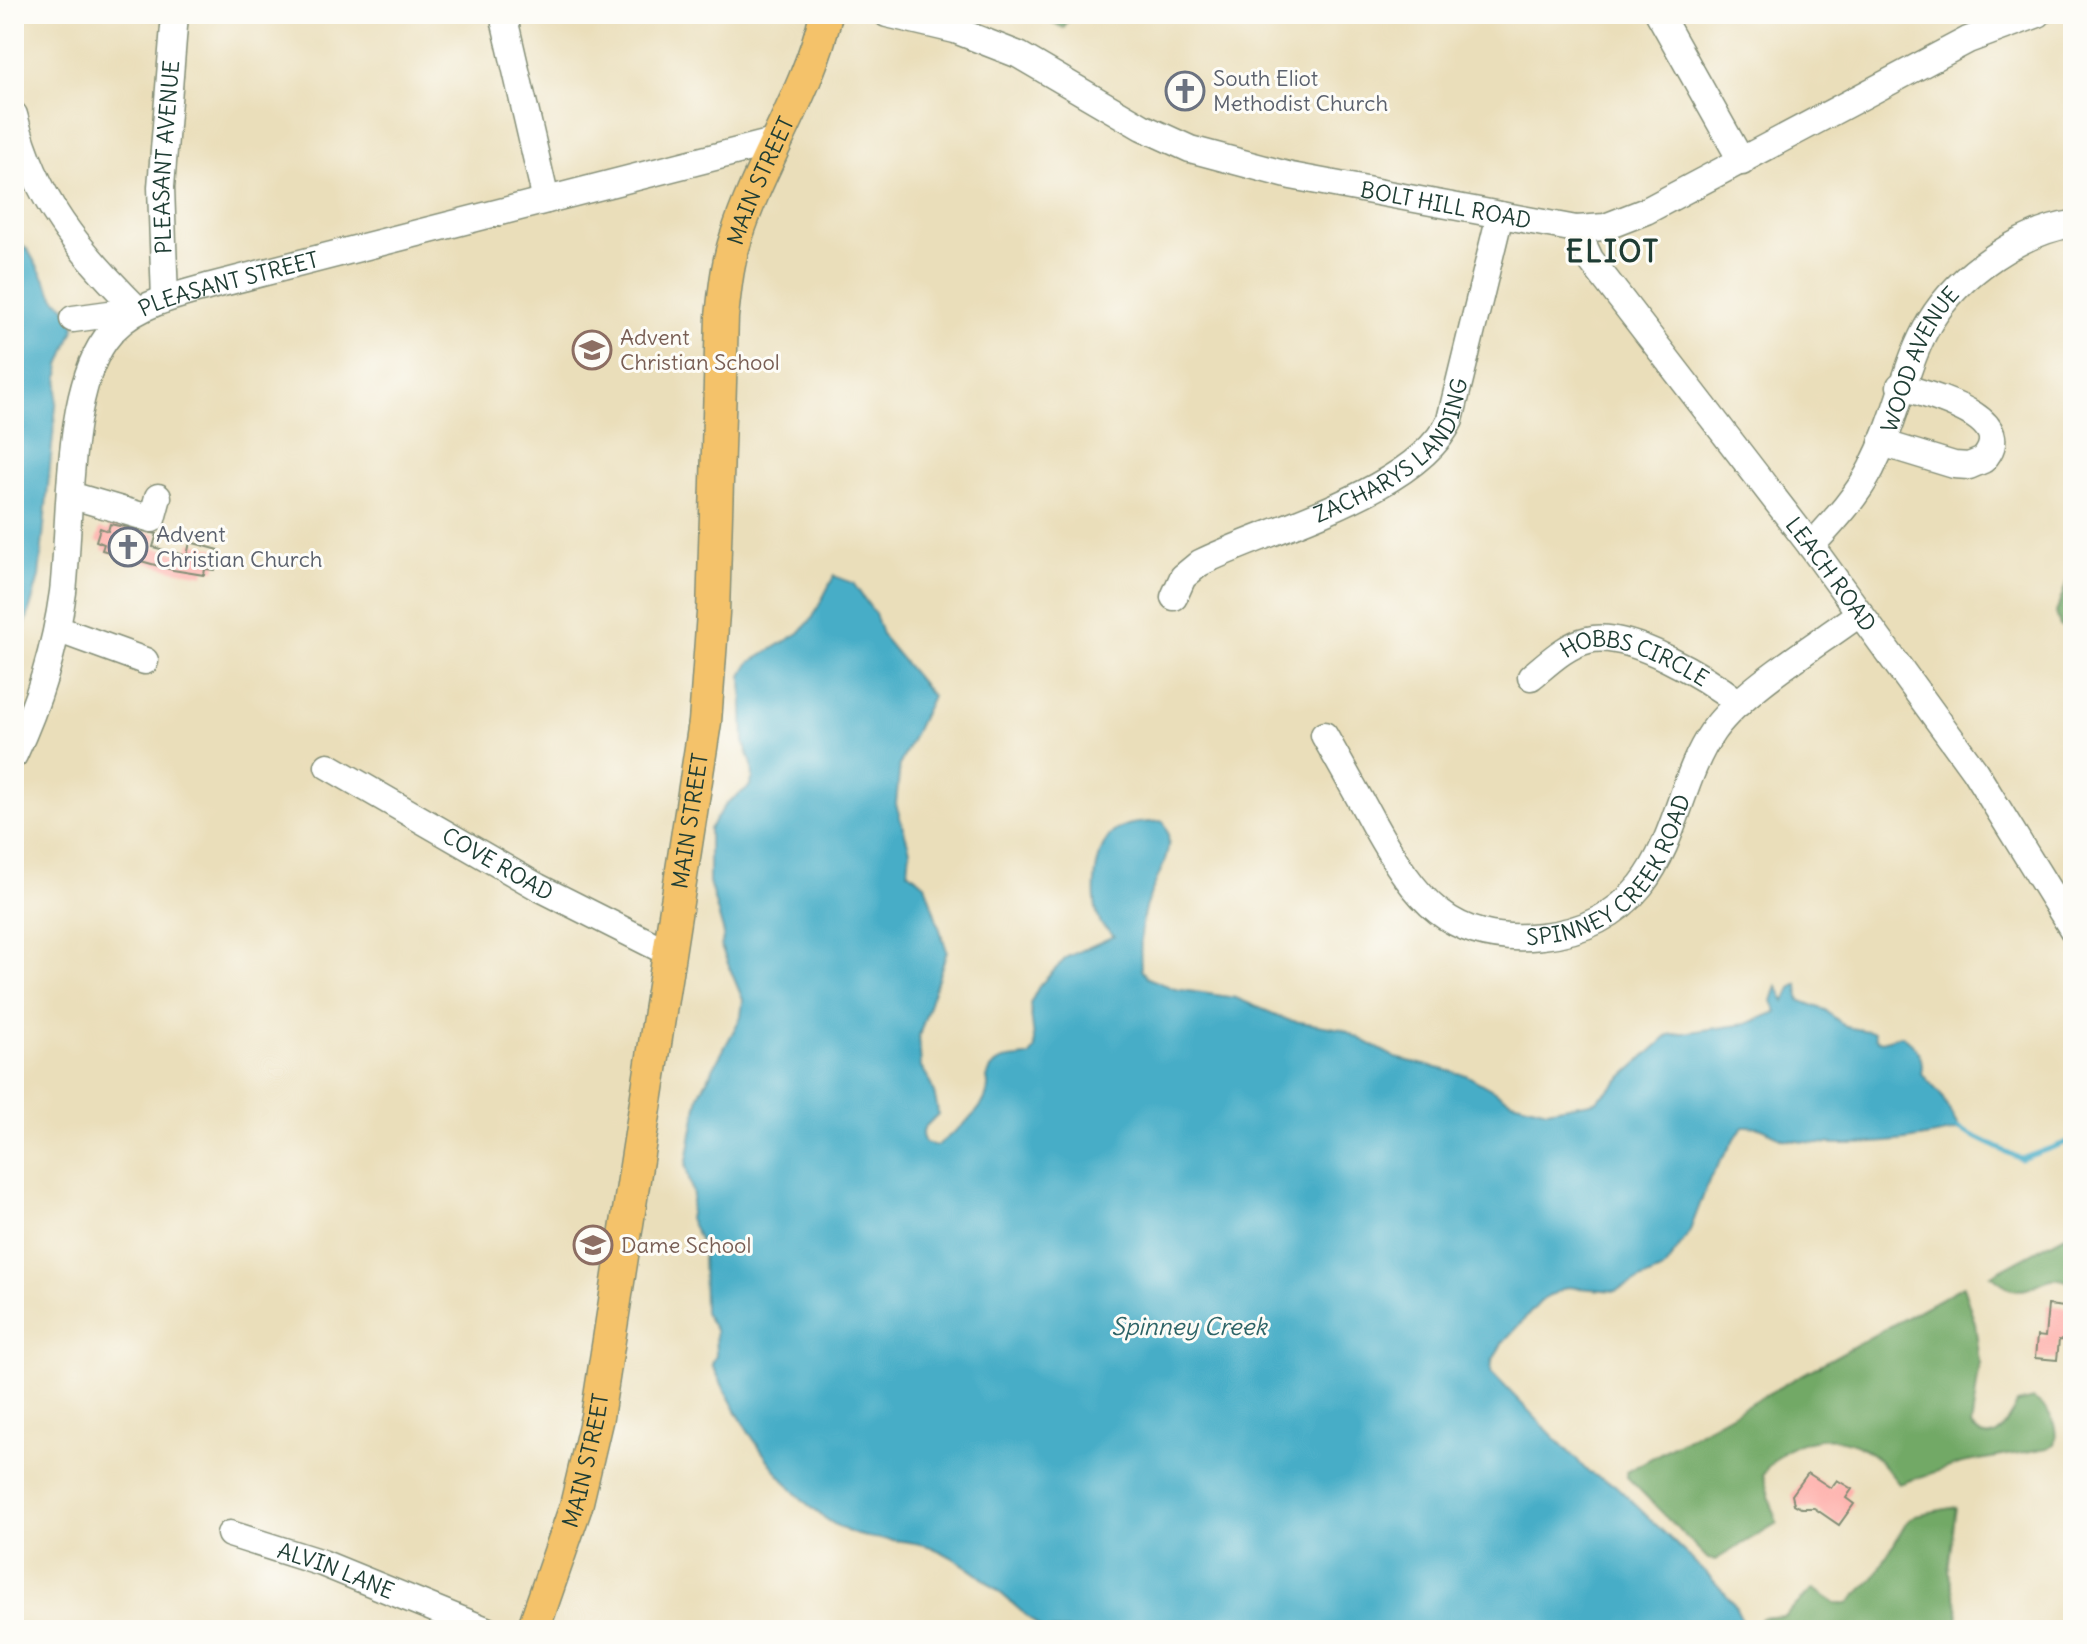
<svg xmlns="http://www.w3.org/2000/svg" width="2087" height="1644" font-family="Delius,sans-serif">
<style>
.forest{fill:#72a966;stroke:#48734d;stroke-width:2}
.water{fill:#47adc7;stroke:#33757e;stroke-width:2}
.lines{fill:none;stroke-linecap:round;stroke-linejoin:round}
.stream{stroke:#47adc7;stroke-width:5}
.building{fill:#fea39e}
.minor-casing{stroke:#848e77;stroke-width:29}
.major-casing{stroke:#848e77;stroke-width:35}
.minor{stroke:#fff;stroke-width:26}
.major{stroke:#f4c26a;stroke-width:32}
.labels{text-anchor:middle;stroke-width:6;stroke-linejoin:round;paint-order:stroke}
.worship-label{font-size:22px;fill:#5b616d;stroke:#fdfcf7;text-anchor:start}
.street-label{font-size:22px;fill:#1f3d34;stroke:#fdfcf7}
.education-label{font-size:22px;fill:#785e54;stroke:#fdfcf7;text-anchor:start}
.water-label{font-size:24px;font-style:italic;fill:#2d6467;stroke:#fdfcf7}
.district-label{font-size:30px;font-weight:bold;letter-spacing:2px;fill:#1f3d34;stroke:#fdfcf7}
</style>
<rect width="100%" height="100%" fill="#fdfcf7"/>
<filter id="ink" filterUnits="userSpaceOnUse"><feTurbulence type="fractalNoise" baseFrequency=".0125" numOctaves="2"/><feDisplacementMap in="SourceGraphic" scale="16" xChannelSelector="R" yChannelSelector="G"/><feConvolveMatrix kernelMatrix="1 2 1 2 8 2 1 2 1" color-interpolation-filters="sRGB"/></filter>
<filter id="wash" filterUnits="userSpaceOnUse"><feTurbulence type="fractalNoise" baseFrequency=".006" numOctaves="4" result="noise"/><feDisplacementMap in="SourceGraphic" scale="32" xChannelSelector="R" yChannelSelector="G"/><feGaussianBlur stdDeviation="1.8" result="paint"/><feColorMatrix in="noise" values="0 0 0 0 0 0 0 0 0 0 0 0 0 0 0 0 0 1.4 0 .05"/><feComposite in="paint" operator="in"/></filter>
<g filter="url(#wash)">
<rect width="100%" height="100%" fill="#eadeba"/>
<g class="forest">
<path d="M1034 14H1072L1064 28Z"/>
<path d="M2073 564V631L2060 626 2056 613Z"/>
<path d="M2073 1231V1284C2043 1268 2037 1295 2013 1289 2005 1287 1997 1279 1991 1275Z"/>
<path d="M1963 1286 1975 1323 1980 1363 1971 1427C1995 1451 2007 1424 2017 1403L2033 1399C2048 1408 2060 1426 2054 1444L2048 1448 1962 1463 1899 1484C1889 1472 1878 1456 1863 1448 1828 1429 1784 1440 1763 1475L1777 1523 1715 1560 1708 1559 1627 1477 1626 1472Z"/>
<path d="M1956 1507 1948 1571 1958 1607 1957 1630H1762L1758 1623 1761 1618 1784 1616 1814 1589 1836 1604H1848L1874 1578 1907 1522 1915 1515Z"/>
</g>
<g class="water">
<path d="M14 240 28 250 55 298 71 313 75 327 60 365 39 577 14 664Z"/>
<path d="M834 576 853 583 875 614 883 637 932 696 900 764 896 804 910 850 908 871 925 884 947 951 919 1036 921 1068C931 1077 937 1102 938 1114L924 1128 922 1136 925 1143 937 1146C956 1129 995 1107 987 1078 994 1054 1012 1061 1030 1056L1035 1048 1030 1004 1039 986 1067 957 1114 936C1111 932 1104 929 1101 924 1089 902 1094 845 1115 831 1128 821 1147 823 1163 821 1181 849 1150 885 1144 912 1140 931 1140 951 1141 970L1148 978 1175 989 1236 998 1288 1020 1342 1029 1396 1058 1466 1075 1512 1101 1547 1110 1596 1101 1669 1035 1746 1024 1777 1012 1772 1001 1777 986 1785 1001 1791 988 1798 984 1799 1000 1825 1010 1846 1027 1874 1032 1876 1039 1882 1041 1901 1035C1915 1043 1925 1057 1921 1073L1941 1095 1960 1130C1905 1143 1845 1148 1788 1140 1769 1137 1772 1125 1743 1126L1710 1178 1689 1233 1663 1270 1615 1291 1566 1287 1542 1300 1503 1342 1492 1361 1491 1372 1589 1473 1615 1485 1710 1577 1733 1602 1747 1630H1043C1007 1600 975 1565 931 1547 904 1537 874 1543 847 1531 788 1504 739 1422 712 1364L716 1355 715 1330 704 1312 703 1247 689 1219 693 1195 686 1166 699 1095 741 1017 743 1000 721 947 724 934 709 882V829L727 803 749 787 753 778 752 765 744 742 742 676 749 663 799 633 812 619Z"/>
</g>
<g class="lines">
<path class="stream" d="M1957 1128 2021 1159 2073 1140"/>
</g>
<g id="blocks">
<g class="building">
<path d="M110 524 157 534 153 547 187 556 190 542 219 550 215 570 205 569 204 575 173 570 102 550 104 544 96 541 100 528 108 531Z"/>
<path d="M2048 1305 2073 1308 2069 1341 2059 1340 2057 1360 2035 1358 2037 1336 2045 1337Z"/>
<path d="M1808 1473 1831 1488 1837 1480 1852 1489 1846 1498 1854 1504 1839 1525 1814 1508H1801L1794 1504 1792 1495Z"/>
</g>
</g>
</g>
<g filter="url(#ink)">
<use href="#blocks" fill-opacity="0" stroke="#848e77" stroke-width="2"/>
<g class="lines">
<g class="minor-casing">
<g id="minor">
<path d="M503 14 546 200"/>
<path id="s1" d="M887 14 955 30 1019 55 1142 127 1190 149 1291 176 1576 229 1605 227 1646 211 1968 40 2038 14"/>
<path d="M1659 14 1742 162"/>
<path d="M14 115C36 201 77 249 138 310"/>
<path id="s2" d="M1576 229 1590 259 1811 546 1974 770 2073 930"/>
<path id="s3" d="M165 299 161 187 175 14"/>
<path d="M73 319 138 310"/>
<path d="M1882 443 1954 465 1969 466 1983 460C2022 417 1926 395 1900 386"/>
<path d="M70 495 152 519 158 497"/>
<path id="s4" d="M1811 546C1833 522 1856 498 1871 469 1915 382 1902 319 1994 257 2018 241 2044 228 2073 224"/>
<path id="s5" d="M1174 597 1183 577 1200 563C1270 528 1416 492 1450 420L1500 215"/>
<path d="M57 629 145 661"/>
<path id="s6" d="M1531 677C1548 663 1566 645 1588 640 1629 630 1707 678 1739 703"/>
<path id="s7" d="M1324 735C1341 765 1358 795 1374 825 1415 898 1449 946 1542 936 1581 932 1616 916 1641 885 1677 839 1681 777 1713 731 1743 689 1817 645 1860 613"/>
<path id="s8" d="M14 755C39 702 55 650 63 592 71 523 65 396 105 340 129 305 173 297 211 286L777 141"/>
<path id="s9" d="M328 766 538 887 671 954"/>
<path id="s10" d="M230 1534 322 1563 486 1630"/>
</g>
</g>
<g class="major-casing">
<g id="major">
<path id="s11" d="M533 1630 576 1506 597 1417 705 722 713 613 722 317C725 290 727 264 736 238 760 162 808 93 826 14"/>
</g>
</g>
<use href="#minor" class="minor"/>
<use href="#major" class="major"/>
</g>
</g>
<defs>
<g id="church-ring" transform="scale(2)"><circle r="9.5" fill="#fdfcf7" stroke="#6b7280" stroke-width="1.5"/><path d="M-1.2-6h2.4v3.5h3.3v2.4h-3.3V6h-2.4V-.1h-3.3v-2.4h3.3Z" fill="#6b7280"/></g>
<g id="school-ring" transform="scale(2)"><circle r="9.5" fill="#fdfcf7" stroke="#8d6e63" stroke-width="1.5"/><path d="M0-5L7-2L0 1L-7-2ZM-4 1L0 2.5L4 1V4Q0 6-4 4Z" fill="#8d6e63"/></g>
</defs>
<g fill-rule="evenodd">
<use href="#church-ring" x="1185" y="91"/>
<use href="#school-ring" x="592" y="350"/>
<use href="#church-ring" x="128" y="547"/>
<use href="#school-ring" x="593" y="1245"/>
</g>
<g class="labels">
<g class="worship-label">
<text x="1213" y="86">South Eliot<tspan x="1213" dy="25">Methodist Church</tspan></text>
<text x="156" y="542">Advent<tspan x="156" dy="25">Christian Church</tspan></text>
</g>
<g class="street-label">
<text dy="8" stroke="none"><textPath href="#s3" startOffset="142">PLEASANT AVENUE</textPath></text>
<text dy="8" stroke="none"><textPath href="#s11" startOffset="1474">MAIN STREET</textPath></text>
<text dy="8" stroke="none"><textPath href="#s1" startOffset="596">BOLT HILL ROAD</textPath></text>
<text dy="8" stroke="none"><textPath href="#s8" startOffset="568">PLEASANT STREET</textPath></text>
<text dy="8" stroke="none"><textPath href="#s4" startOffset="218">WOOD AVENUE</textPath></text>
<text dy="8" stroke="none"><textPath href="#s5" startOffset="274">ZACHARYS LANDING</textPath></text>
<text dy="8" stroke="none"><textPath href="#s2" startOffset="430">LEACH ROAD</textPath></text>
<text dy="8" stroke="none"><textPath href="#s6" startOffset="118">HOBBS CIRCLE</textPath></text>
<text dy="8" stroke="none"><textPath href="#s11" startOffset="826">MAIN STREET</textPath></text>
<text dy="8" stroke="none"><textPath href="#s7" startOffset="420">SPINNEY CREEK ROAD</textPath></text>
<text dy="8" stroke="none"><textPath href="#s9" startOffset="196">COVE ROAD</textPath></text>
<text dy="8" stroke="none"><textPath href="#s11" startOffset="178">MAIN STREET</textPath></text>
<text dy="8" stroke="none"><textPath href="#s10" startOffset="112">ALVIN LANE</textPath></text>
</g>
<g class="education-label">
<text x="620" y="345">Advent<tspan x="620" dy="25">Christian School</tspan></text>
<text x="621" y="1253">Dame School</text>
</g>
<g class="water-label">
<text x="1189" y="1335">Spinney Creek</text>
</g>
<g class="district-label">
<text x="1613" y="262">ELIOT</text>
</g>
</g>
<rect width="2087" height="1644" fill="none" stroke="#fdfcf7" stroke-width="48"/>
</svg>
